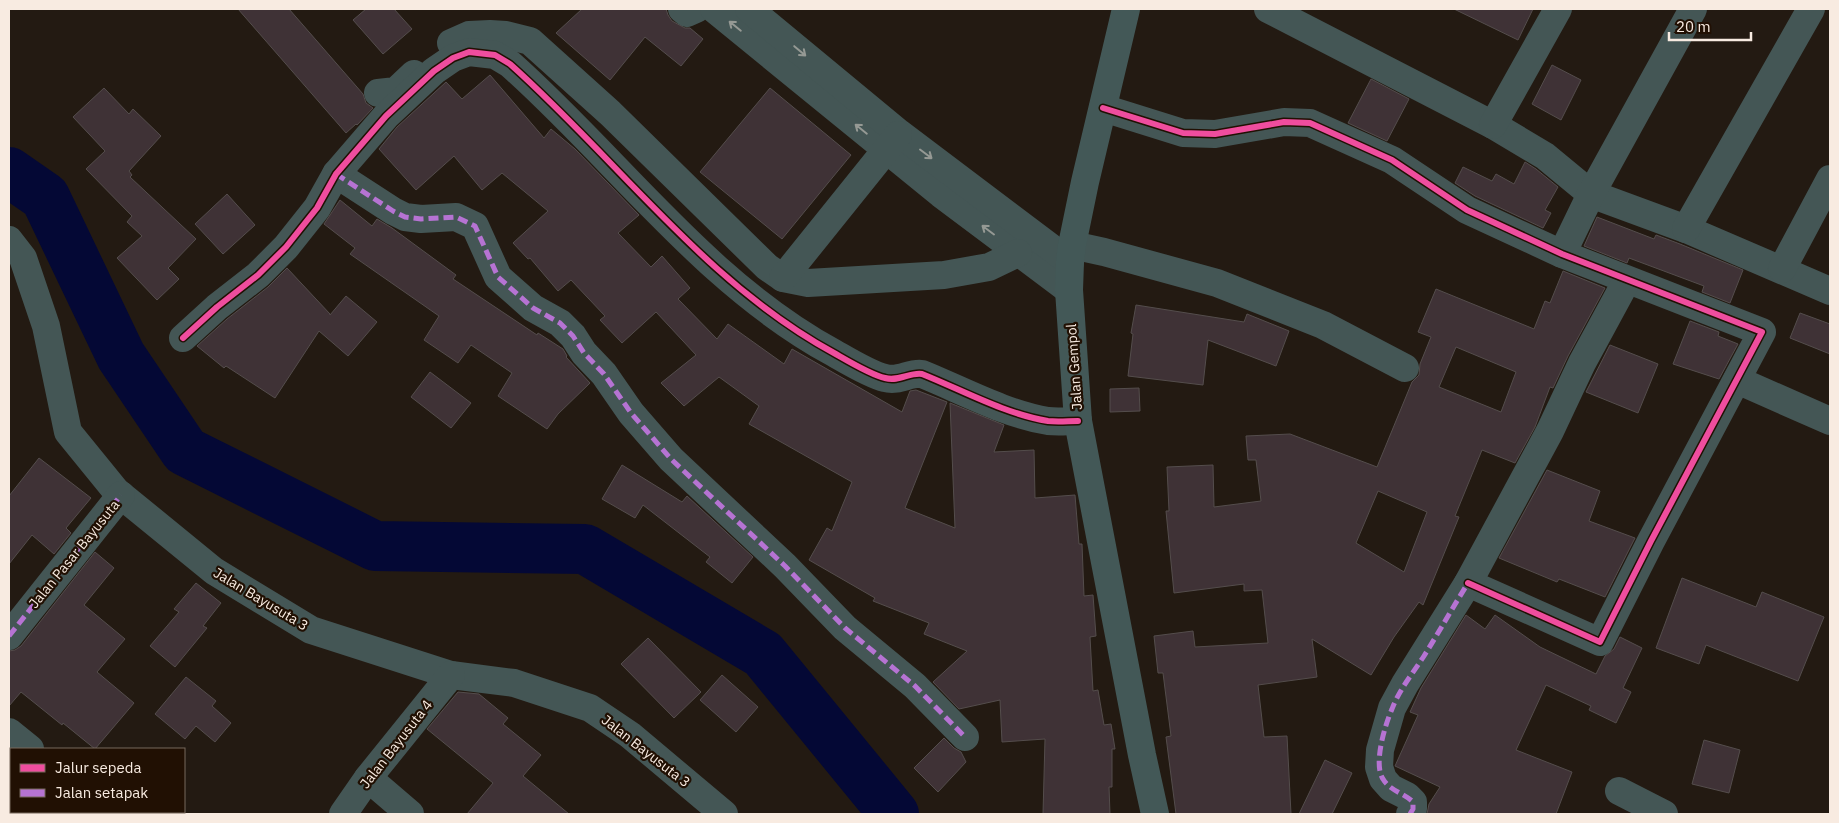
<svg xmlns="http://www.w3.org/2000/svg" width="1839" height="823" font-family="'IBM Plex Sans',sans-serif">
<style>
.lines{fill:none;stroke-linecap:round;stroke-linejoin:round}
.river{stroke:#040835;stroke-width:50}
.building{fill:#3f3236;stroke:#544d4c;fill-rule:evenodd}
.minor{stroke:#445655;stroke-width:28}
.major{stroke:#435857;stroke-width:28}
.quiet{stroke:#b673d3;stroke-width:5;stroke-dasharray:10 5;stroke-linecap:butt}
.cycleway-casing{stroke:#211003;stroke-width:9}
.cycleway{stroke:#ef4d9e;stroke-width:6}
.oneway{stroke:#959994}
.labels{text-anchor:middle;stroke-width:4.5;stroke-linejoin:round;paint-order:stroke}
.street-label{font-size:14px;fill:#f8ebe1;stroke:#211003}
</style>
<rect width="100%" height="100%" fill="#231a12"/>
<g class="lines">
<path class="river" d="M9 172 45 197 121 356 185 451 375 546 585 549 763 654 894 814"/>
</g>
<g class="building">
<path d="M238 9H289L363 94 366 103 373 108 357 125 356 124 346 133Z"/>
<path d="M366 9H394L412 29 383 54 353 20Z"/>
<path d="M582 9H666L668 15 672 21 685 28H690L703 39 681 66 645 37 610 80 556 33Z"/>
<path d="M1454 9H1533L1518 40Z"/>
<path d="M1552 65 1581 80 1561 120 1532 104Z"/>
<path d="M490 75 544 138 551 129 575 149 639 215 618 233 651 267 662 256 690 288 678 299 717 339 728 324 784 364 792 349 902 412 910 391 916 390 947 402 905 508 955 528 950 403 1004 425 994 452 1034 450 1035 498 1075 495 1079 544H1082L1084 596 1093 595 1096 636 1090 637 1093 691 1098 690 1104 725 1111 724 1115 749H1112V787H1109L1110 814H1043L1045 739 1002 742 1000 700 959 709 933 682 967 651 924 634 929 623 873 601 875 598 809 560 827 528 832 531 852 482 749 424 759 406 719 377 684 406 661 383 696 355 656 312 622 343 600 320 605 316 571 280 558 291 530 258 528 259 513 243 548 211 502 173 482 190 454 156 416 190 379 149 397 127 446 82 462 99Z"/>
<path d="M1371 79 1409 99 1387 141 1348 123Z"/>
<path d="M104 88 129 114 133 109 161 136 129 171 132 175 130 177 196 239 168 268 179 279 157 300 117 258 142 236 127 222 132 216 86 169 105 151 73 117Z"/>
<path d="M770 88 851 155 782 239 700 172Z"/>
<path d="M1525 162 1536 169 1558 187 1545 210 1551 213 1543 228 1475 196 1455 183 1463 167 1492 181 1496 174 1514 184Z"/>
<path d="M227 194 255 225 223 254 195 224Z"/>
<path d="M340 200 372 226 377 219 392 228 456 275 453 279 537 335 538 333 563 349 567 356 566 357 590 383 558 414 547 429 498 396 512 373 471 345 458 363 424 340 439 316 350 254 355 248 324 224Z"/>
<path d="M1597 217 1654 239 1656 235 1680 244 1743 270 1730 303 1702 292 1704 286 1629 258 1627 263 1584 246Z"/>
<path d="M287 268 330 314V315L346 296 377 322 348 356 319 331 275 398 226 366 224 368 197 346 227 319 268 287Z"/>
<path d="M1563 271 1605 288 1568 356 1553 388 1550 387 1535 427 1515 463 1482 450 1455 516 1459 517 1423 605 1419 602 1394 637 1371 675 1312 639 1317 677 1258 685 1264 737 1287 736 1291 814H1176L1166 737 1171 736 1163 673H1158L1154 636 1193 631 1195 647 1268 643 1262 590 1244 591V584L1174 593 1166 511H1169L1167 467 1213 465 1214 507 1261 501 1256 460H1248L1246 436 1290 434 1377 467 1412 382 1419 375 1420 364 1431 337 1418 332 1436 289 1534 329 1545 301 1550 303ZM1456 347 1516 372 1501 412 1439 387ZM1378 491 1427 512 1404 572 1356 543Z"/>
<path d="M1136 305 1244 322 1247 314 1289 331 1276 366 1208 340 1203 385 1128 376 1133 334 1131 333Z"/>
<path d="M1800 313 1830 324V354L1790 338Z"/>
<path d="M1690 321 1719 332 1718 336 1738 344 1719 379 1673 364Z"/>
<path d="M1610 345 1658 364 1638 413 1586 392Z"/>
<path d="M430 372 471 403 451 428 411 397Z"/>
<path d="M1139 388 1140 411 1110 412V389Z"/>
<path d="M39 458 91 498 66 528 71 533 54 554 32 535 9 564V496Z"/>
<path d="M622 465 682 502 687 496 753 557 732 583 706 562 710 557 643 505 635 518 602 499Z"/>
<path d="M1547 470 1600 491 1589 521 1635 538 1605 597 1559 579 1557 582 1499 558Z"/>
<path d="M95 552 114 568 84 605 125 639 97 672 134 703 95 749 63 723 62 725 21 692 9 706V651L15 650 21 646Z"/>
<path d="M1682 578 1756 607 1762 592 1824 617 1798 681 1706 645 1699 664 1656 648Z"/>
<path d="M196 583 221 603 203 626 207 628 175 667 150 646 179 612 174 609Z"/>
<path d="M1466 615 1485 629 1495 615 1540 647 1596 674 1605 656 1614 649 1620 637 1642 648 1623 688 1631 692 1616 723 1589 710 1591 706 1546 685 1516 750 1572 772 1556 814H1427L1429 804 1440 787 1395 766 1418 715 1410 712 1421 688Z"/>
<path d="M648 638 701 692 674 718 621 664Z"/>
<path d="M722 675 758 707 736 732 700 700Z"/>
<path d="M186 677 216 701 212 706 231 723 215 742 196 726 185 739 155 714Z"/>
<path d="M458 692 479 694 508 718 503 724 541 755 523 776 569 814H467L493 783 427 729Z"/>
<path d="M944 738 954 748 961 752 966 762 938 792 914 768Z"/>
<path d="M1704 740 1740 750 1729 793 1692 784Z"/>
<path d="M1325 760 1352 773 1332 814H1299Z"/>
</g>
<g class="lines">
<g class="minor">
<path d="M682 9 687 13 696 9"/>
<path d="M714 9 941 194 1069 290"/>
<path d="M749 9 899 133 1070 262"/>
<path d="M1268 9 1493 125 1545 156 1591 194 1686 229 1830 291"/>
<path d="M451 43 469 35 490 34 506 35 530 41 610 113 767 267 783 278 808 283 944 275 989 267 1018 253"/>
<path d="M378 93 396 91 414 74"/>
<path d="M1103 108 1183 133 1215 134 1284 122 1310 123 1392 160 1467 210 1562 254 1762 332 1651 541 1600 642 1468 583"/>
<path d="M1493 125 1558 9"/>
<path d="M336 174 393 211 405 217 421 219 456 217 475 226 498 277 533 308 560 323 573 336 584 353 604 374 631 413 671 459 785 566 845 628 915 686 965 737"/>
<path d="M1686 229 1811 9"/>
<path d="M9 240 23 258 46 326 68 432 116 491 214 571 311 630 451 675 514 683 590 708 630 735 724 814"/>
<path d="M1072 245 1104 252 1217 283 1323 325 1405 368"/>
<path d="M1562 254 1591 194 1693 9"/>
<path d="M1782 269 1830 179"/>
<path d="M783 278 898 135"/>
<path d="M183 338 217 307 258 275 286 247 317 208 336 174 386 116 434 71 453 58 469 52 495 55 510 64C618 160 705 283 834 353 848 361 871 375 885 378 899 382 910 372 922 374 962 390 1005 414 1048 421 1058 422 1068 421 1078 421"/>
<path d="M1737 380 1830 421"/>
<path d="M9 636 121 495"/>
<path d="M9 732 30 749"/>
<path d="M368 778 410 814"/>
<path d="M1619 791 1664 814"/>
<path d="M106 812 109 814"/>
<path d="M343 814 368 778 451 675"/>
<path d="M1410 814 1413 809V802L1407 796 1391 788 1383 779 1379 767 1380 750 1392 708 1405 684 1468 583 1550 431 1582 363 1627 280"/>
</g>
<path class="major" d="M1126 9 1085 182 1072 245 1070 262 1069 290 1078 421 1142 755 1155 814"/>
<g class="quiet">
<path d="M336 174 393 211 405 217 421 219 456 217 475 226 498 277 533 308 560 323 573 336 584 353 604 374 631 413 671 459 785 566 845 628 915 686 965 737"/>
<path d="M9 636 121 495"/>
<path d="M1410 814 1413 809V802C1404 793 1390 791 1383 779 1373 764 1385 725 1392 709 1399 690 1413 673 1424 656 1439 632 1453 607 1468 583"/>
</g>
<g class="cycleway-casing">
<g id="cycleway">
<path d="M1103 108 1183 133 1215 134 1284 122 1310 123 1392 160 1467 210 1562 254 1762 332 1651 541 1600 642 1468 583"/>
<path d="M183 338 217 307 258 275 286 247 317 208 336 174 386 116 434 71 453 58 469 52 495 55 510 64C618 160 705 283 834 353 848 361 871 375 885 378 899 382 910 372 922 374 962 390 1005 414 1048 421 1058 422 1068 421 1078 421"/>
</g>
</g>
<use href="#cycleway" class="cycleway"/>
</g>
<defs><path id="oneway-shaft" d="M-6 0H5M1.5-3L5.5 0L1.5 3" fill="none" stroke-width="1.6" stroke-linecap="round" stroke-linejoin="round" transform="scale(1.25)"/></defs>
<g class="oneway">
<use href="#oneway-shaft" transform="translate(735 26) rotate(-141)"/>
<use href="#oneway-shaft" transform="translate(800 51) rotate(40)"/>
<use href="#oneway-shaft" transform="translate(861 129) rotate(-141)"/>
<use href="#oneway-shaft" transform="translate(926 154) rotate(37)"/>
<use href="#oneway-shaft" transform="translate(988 230) rotate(-143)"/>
</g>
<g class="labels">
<g class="street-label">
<text transform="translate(1074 367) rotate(-94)" y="5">Jalan Gempol</text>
<text transform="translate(74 554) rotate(-51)" y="5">Jalan Pasar Bayusuta</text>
<text transform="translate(261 599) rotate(31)" y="5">Jalan Bayusuta 3</text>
<text transform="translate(396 744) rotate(-52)" y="5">Jalan Bayusuta 4</text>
<text transform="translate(646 751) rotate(38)" y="5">Jalan Bayusuta 3</text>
</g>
</g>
<rect width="1839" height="823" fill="none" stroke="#f8ebe1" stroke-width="20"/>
<rect x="10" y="748" width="175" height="65" fill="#211003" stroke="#77685c"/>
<rect x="20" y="764" width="25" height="8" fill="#ef4d9e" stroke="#77685c"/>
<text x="55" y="773" font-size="15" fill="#f8ebe1">Jalur sepeda</text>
<rect x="20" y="789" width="25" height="8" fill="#b673d3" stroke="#77685c"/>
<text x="55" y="798" font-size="15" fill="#f8ebe1">Jalan setapak</text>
<path d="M1669 32v8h82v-8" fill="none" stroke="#f8ebe1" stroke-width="2.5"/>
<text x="1676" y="32" font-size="15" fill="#f8ebe1" stroke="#211003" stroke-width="4" paint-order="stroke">20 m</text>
</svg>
